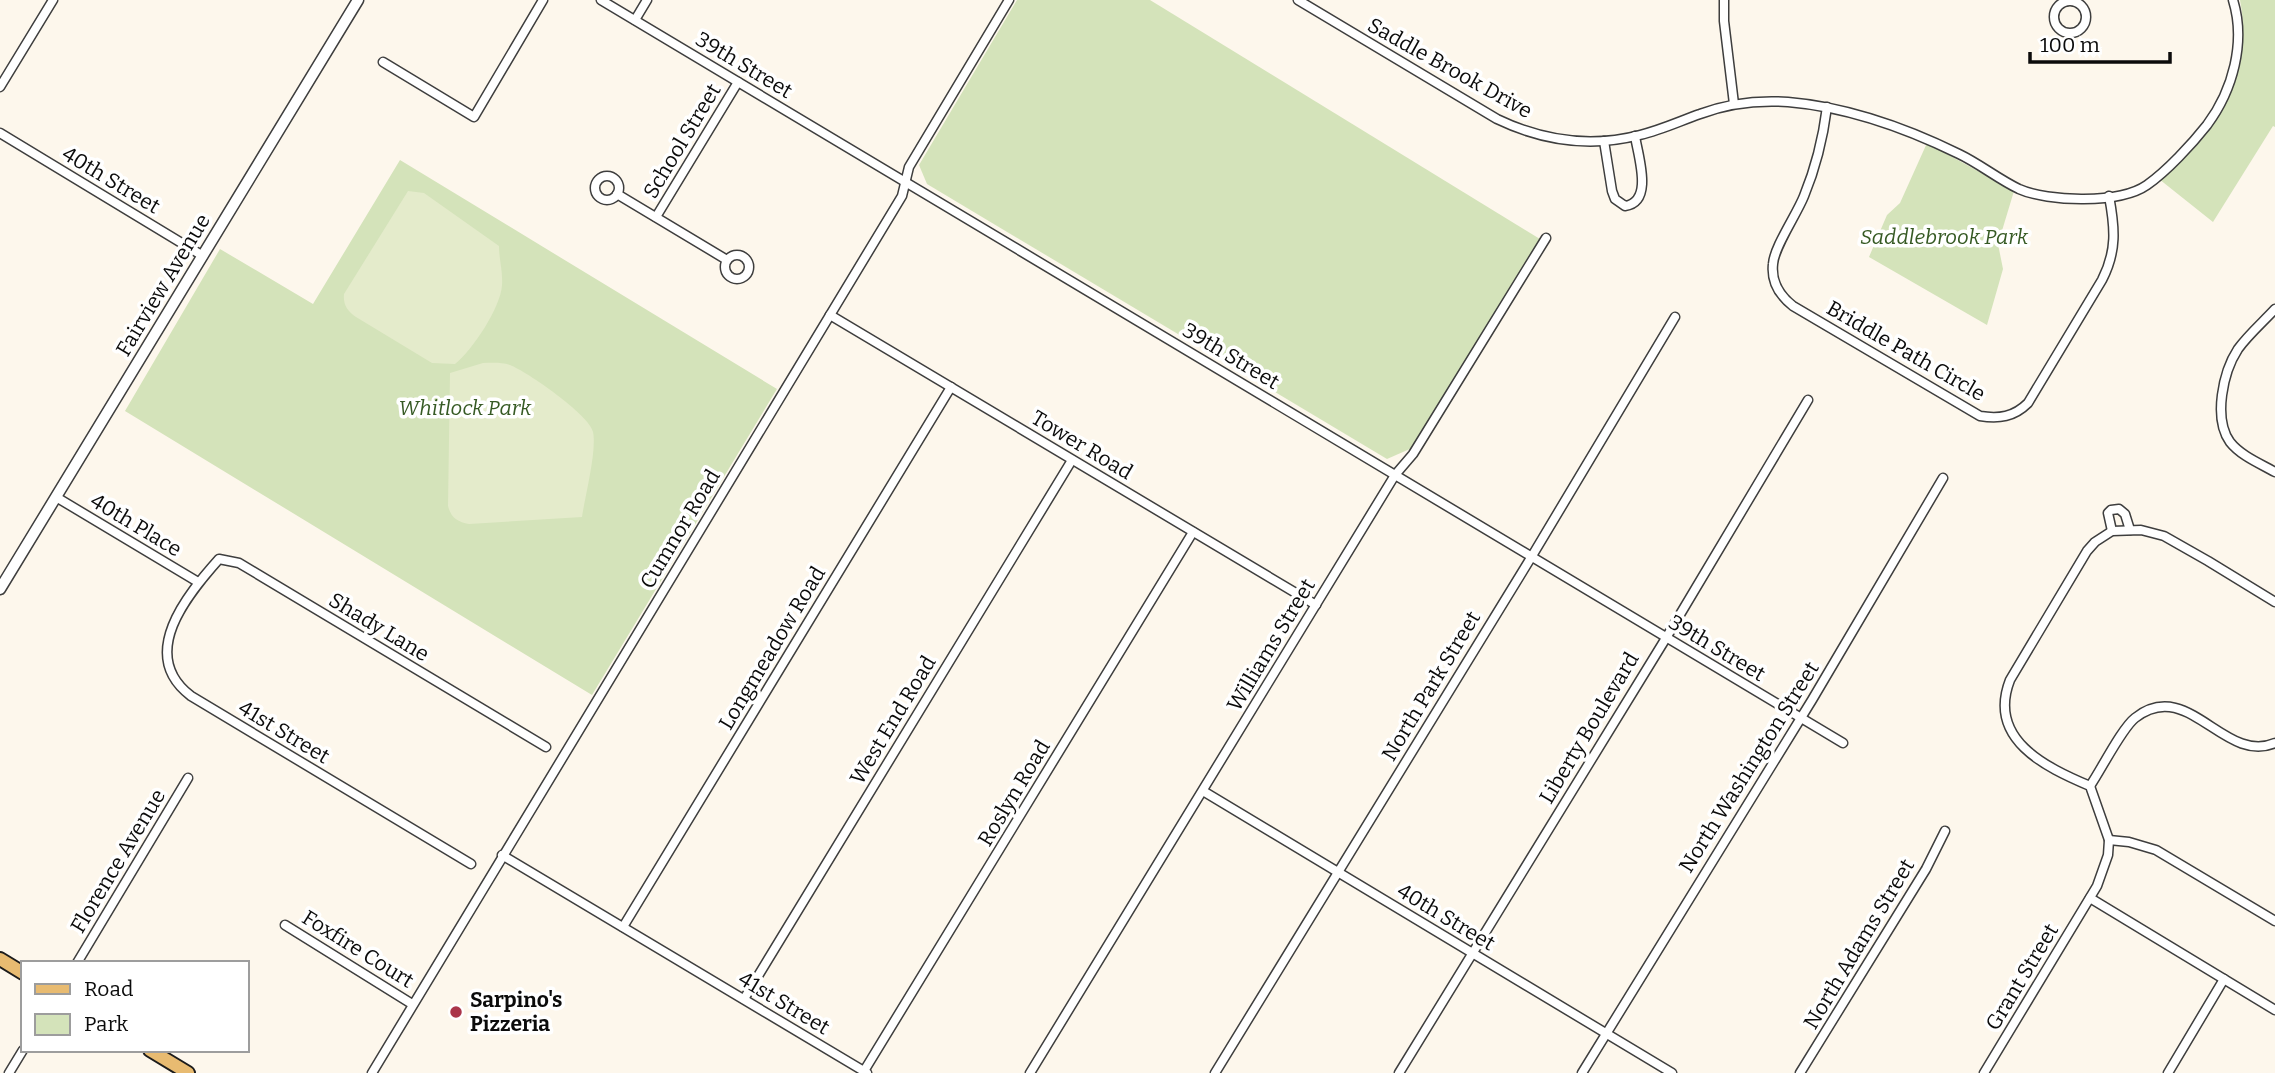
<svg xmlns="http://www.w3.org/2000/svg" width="2275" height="1073" font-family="Bitter,serif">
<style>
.green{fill:#d4e3ba}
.pitch{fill:#e4ebcb}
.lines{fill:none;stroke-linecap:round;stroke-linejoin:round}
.minor-casing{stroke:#3e3e3e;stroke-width:11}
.tertiary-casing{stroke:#3e3e3e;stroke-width:13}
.primary-casing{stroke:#1c1c1c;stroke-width:16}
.minor{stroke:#fff;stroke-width:8}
.tertiary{stroke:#fff;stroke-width:10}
.primary{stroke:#e8bb71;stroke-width:12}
.poi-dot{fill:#aa354a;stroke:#fff;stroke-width:2.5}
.labels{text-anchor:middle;stroke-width:7;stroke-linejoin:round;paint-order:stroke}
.street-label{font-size:21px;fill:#0b0b0b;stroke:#fff}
.park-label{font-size:21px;font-style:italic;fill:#365a24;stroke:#fff}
.poi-label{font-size:21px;font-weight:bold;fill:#0b0b0b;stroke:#fff;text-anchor:start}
</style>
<rect width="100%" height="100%" fill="#fdf7ec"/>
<g class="green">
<path d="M1017 0H1150L1540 239 1412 448 1387 459 927 184 919 165Z"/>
<path d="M2240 0H2275V127L2273 126 2213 222 2159 179C2217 138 2254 73 2240 0Z"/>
<path d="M1927 143 2014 191 1998 244 2003 269 1987 325 1869 257 1887 215 1900 203Z"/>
<path d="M400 160 777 389 592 695 125 411 220 249 313 304Z"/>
</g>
<g class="pitch">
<path d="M408 191 424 193 499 246C499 259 503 272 502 285 501 307 472 351 455 364L432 363 356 317C347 311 343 304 344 294Z"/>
<path d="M483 363C492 363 501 362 510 365 526 371 590 415 593 432 597 451 585 496 582 517L469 524C458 522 451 518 448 506L450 373Z"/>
</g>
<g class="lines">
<g class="minor-casing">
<g id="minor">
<path d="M601 0 1843 743"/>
<path d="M1298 0 1497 119C1543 141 1590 148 1640 135 1661 130 1680 121 1700 114 1729 103 1758 100 1788 102 1848 107 1906 128 1959 154 1980 164 1998 179 2019 189 2048 202 2120 204 2147 185 2167 171 2192 144 2207 125 2233 90 2246 42 2233 0"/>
<path d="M1724 0V21L1734 104"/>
<circle cx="2070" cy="17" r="16"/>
<path d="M635 20 647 0"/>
<path d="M383 62 474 117 543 0"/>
<path d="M0 87 53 0"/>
<path d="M1827 107C1823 138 1816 167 1804 196 1797 214 1774 247 1773 264 1771 282 1779 295 1793 306L1980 416C1999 419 2014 417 2028 403L2102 280C2117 251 2115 228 2109 196"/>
<path d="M0 133 203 256"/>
<path d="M1604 141 1612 191 1615 199 1625 206C1654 202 1638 156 1635 136"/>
<circle cx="607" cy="188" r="12"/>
<path d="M617 194 727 260"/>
<path d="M656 217 738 82"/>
<circle cx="737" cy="267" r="12"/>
<path d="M2275 309C2263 322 2248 335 2238 349 2223 372 2213 418 2230 442 2241 456 2261 464 2275 472"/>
<path d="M830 315 1316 605"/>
<path d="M56 497 198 582"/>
<path d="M2112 531 2108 513 2111 510 2119 509 2125 514 2130 530"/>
<path d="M2090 786C2101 770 2122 728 2135 718 2188 676 2224 765 2275 743"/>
<path d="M1203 791 1672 1073"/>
<path d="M2109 840 2129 842 2156 850 2275 921"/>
<path d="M502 855 867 1073"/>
<path d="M471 864 191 696C137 655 187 595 219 559L239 563 546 747"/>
<path d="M2090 898 2275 1010"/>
<path d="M285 925 412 1004"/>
<path d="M623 927 951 387"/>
<path d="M77 963 188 778"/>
<path d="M744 999 1072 460"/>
<path d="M864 1071 1193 532"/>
<path d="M9 1073 23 1050"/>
<path d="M372 1073 902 196 909 167 1009 0"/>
<path d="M1030 1073 1395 475 1413 454 1546 238"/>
<path d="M1215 1073 1532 556 1675 317"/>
<path d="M1399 1073 1666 638 1808 400"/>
<path d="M1582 1073 1812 700 1943 478"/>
<path d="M1800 1073 1926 869 1945 831"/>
<path d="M1984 1073 2097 886 2108 855 2109 840 2090 786C2045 767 1987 739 2010 680L2087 551 2095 542 2112 531 2141 530 2164 536 2208 561 2275 602"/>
<path d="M2168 1073 2224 979"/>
</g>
</g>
<g class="tertiary-casing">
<path id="tertiary" d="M0 589 358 0"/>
</g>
<g class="primary-casing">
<g id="primary">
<path d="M0 959 23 973"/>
<path d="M150 1050 188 1073"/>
</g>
</g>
<use href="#minor" class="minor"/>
<use href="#tertiary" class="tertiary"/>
<use href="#primary" class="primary"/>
</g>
<circle class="poi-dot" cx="456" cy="1012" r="7"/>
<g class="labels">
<g class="street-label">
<text transform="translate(744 65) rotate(31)" y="7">39th Street</text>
<text transform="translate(1450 68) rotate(29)" y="7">Saddle Brook Drive</text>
<text transform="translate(682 141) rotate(-59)" y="7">School Street</text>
<text transform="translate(111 180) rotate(31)" y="7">40th Street</text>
<text transform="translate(163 285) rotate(-59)" y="7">Fairview Avenue</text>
<text transform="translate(1906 351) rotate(30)" y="7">Briddle Path Circle</text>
<text transform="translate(1231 356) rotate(31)" y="7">39th Street</text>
<text transform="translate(1082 445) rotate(31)" y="7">Tower Road</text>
<text transform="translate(136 525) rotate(31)" y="7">40th Place</text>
<text transform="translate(680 529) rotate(-59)" y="7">Cumnor Road</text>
<text transform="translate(379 627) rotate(31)" y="7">Shady Lane</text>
<text transform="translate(1271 645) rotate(-59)" y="7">Williams Street</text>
<text transform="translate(772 648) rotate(-59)" y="7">Longmeadow Road</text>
<text transform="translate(1717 648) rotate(31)" y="7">39th Street</text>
<text transform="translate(1431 686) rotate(-59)" y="7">North Park Street</text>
<text transform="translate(893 720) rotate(-59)" y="7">West End Road</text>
<text transform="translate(1589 728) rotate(-59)" y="7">Liberty Boulevard</text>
<text transform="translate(284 732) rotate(31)" y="7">41st Street</text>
<text transform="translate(1749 767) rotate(-58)" y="7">North Washington Street</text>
<text transform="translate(1014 793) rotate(-59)" y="7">Roslyn Road</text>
<text transform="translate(118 861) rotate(-59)" y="7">Florence Avenue</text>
<text transform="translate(1446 917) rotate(31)" y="7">40th Street</text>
<text transform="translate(1859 944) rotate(-59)" y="7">North Adams Street</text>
<text transform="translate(358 949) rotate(32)" y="7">Foxfire Court</text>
<text transform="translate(2022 977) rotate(-59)" y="7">Grant Street</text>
<text transform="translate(784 1003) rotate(31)" y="7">41st Street</text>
</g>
<g class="park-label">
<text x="1944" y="244">Saddlebrook Park</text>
<text x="465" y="415">Whitlock Park</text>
</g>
<g class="poi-label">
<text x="470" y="1007">Sarpino's<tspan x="470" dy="24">Pizzeria</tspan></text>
</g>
</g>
<rect x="21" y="961" width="228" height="91" fill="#ffffff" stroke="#9d9d9d" stroke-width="2"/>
<rect x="35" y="984" width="35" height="10" fill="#e8bb71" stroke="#9d9d9d" stroke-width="2"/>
<text x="84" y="996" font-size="21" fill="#0b0b0b">Road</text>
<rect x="35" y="1014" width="35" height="21" fill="#d4e3ba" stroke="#9d9d9d" stroke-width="2"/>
<text x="84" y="1031" font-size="21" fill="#0b0b0b">Park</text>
<path d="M2030 52v10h140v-10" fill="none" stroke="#0b0b0b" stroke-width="3.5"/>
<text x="2040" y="52" font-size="21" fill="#0b0b0b" stroke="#ffffff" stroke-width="5" paint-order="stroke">100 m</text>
</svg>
